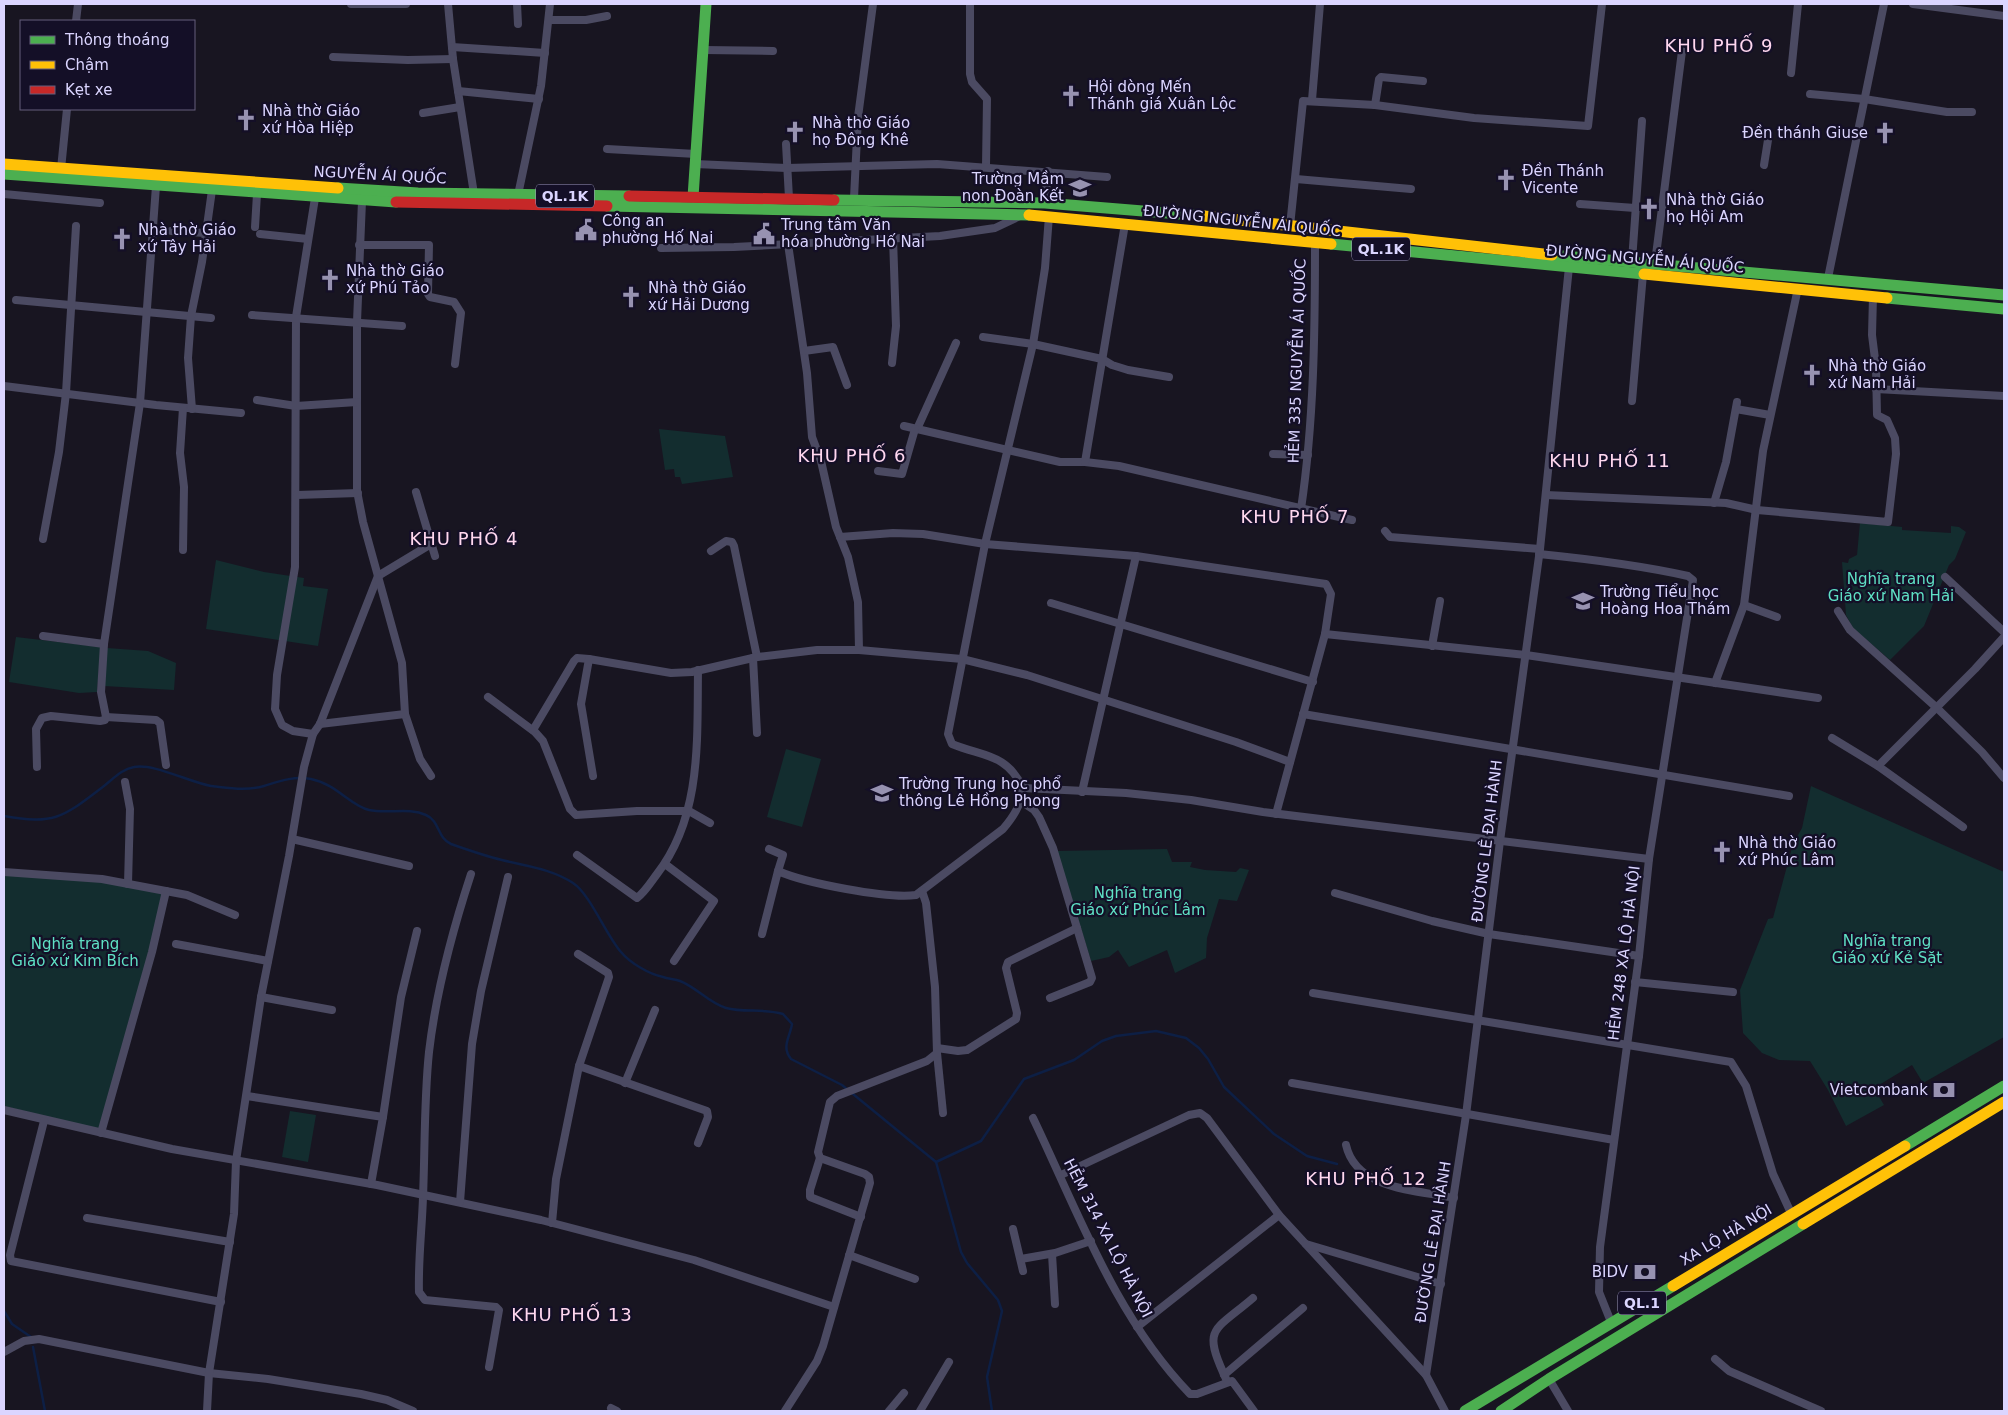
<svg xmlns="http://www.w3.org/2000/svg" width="2008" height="1415" font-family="'DejaVu Sans',sans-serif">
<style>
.green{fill:#132d2f}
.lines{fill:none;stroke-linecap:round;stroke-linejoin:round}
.stream{stroke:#0d1f45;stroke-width:2.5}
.street{stroke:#4b4a62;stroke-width:8}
.fast{stroke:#4caf50;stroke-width:11}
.slow{stroke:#ffc107;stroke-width:11}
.jam{stroke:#c62828;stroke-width:11}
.labels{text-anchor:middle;stroke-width:4.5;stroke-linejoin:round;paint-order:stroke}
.shield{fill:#140f27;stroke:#9f9abe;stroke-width:1}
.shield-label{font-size:14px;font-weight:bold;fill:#dbd5ff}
.poi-label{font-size:15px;fill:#dbd5ff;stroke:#140f27;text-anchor:start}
.street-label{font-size:15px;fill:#dbd5ff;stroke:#140f27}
.park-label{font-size:15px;fill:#5fe1c5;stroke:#140f27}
.quarter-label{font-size:18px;letter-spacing:1px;fill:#ffd7ef;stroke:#140f27}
</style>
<rect width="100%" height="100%" fill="#181521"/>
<g class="green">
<path d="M659 429 725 436 733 477 682 484 680 477H675L674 469 665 470Z"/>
<path d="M1860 523 1902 527V530L1951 533V526L1959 527 1966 532 1955 559 1949 565 1924 626 1890 660 1853 628 1846 615 1842 562 1848 563 1849 559 1857 555Z"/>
<path d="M216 560 264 572 304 578 303 586 328 589 318 646 206 629Z"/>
<path d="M16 637 101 647 97 692 79 693 9 682Z"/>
<path d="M107 648 148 651 176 663 174 690 104 686Z"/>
<path d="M786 749 821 759 802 827 767 817Z"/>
<path d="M1811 786 2004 872V1037L1923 1083 1912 1065 1874 1088 1884 1105 1846 1126 1828 1090 1810 1061 1779 1060 1762 1053 1743 1033 1740 990 1768 919 1773 918 1793 844 1802 828Z"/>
<path d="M1167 849 1172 862H1192L1190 867 1205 870 1236 872 1240 868 1249 870 1237 901 1219 899 1207 938 1206 958 1175 973 1167 950 1129 967 1118 950 1109 957 1091 961 1057 851Z"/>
<path d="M4 875 102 882 163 894C146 973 120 1051 99 1130L4 1106Z"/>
<path d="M290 1111 316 1115 308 1162 282 1157Z"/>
</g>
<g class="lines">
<g class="stream">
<path d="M4 816C56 825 63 817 104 786 113 779 122 769 134 767 153 763 189 782 211 786 226 788 248 791 264 786 280 781 293 776 311 779 336 784 351 806 369 810 388 814 409 807 426 815 440 821 437 838 451 844 468 850 485 856 502 860 526 866 552 869 573 883 590 894 606 935 621 952 630 963 649 974 663 977 668 979 675 979 680 981 696 987 709 1003 726 1008 744 1013 764 1008 783 1014L792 1024C790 1037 781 1047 791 1059L842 1085 936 1162 981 1141 1024 1079 1074 1060 1102 1041 1116 1036 1156 1031 1186 1038 1199 1048 1208 1059 1224 1087 1274 1134 1307 1156 1337 1164"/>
<path d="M936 1162 961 1252 967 1263 998 1300 1002 1311 987 1377 992 1411"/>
<path d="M4 1311 12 1324 31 1337"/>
<path d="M33 1347 45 1411"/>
</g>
<g class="street">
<path d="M351 4H406"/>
<path d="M448 4 453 59 474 194"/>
<path d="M517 4 518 24"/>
<path d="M970 4V74L972 82 987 99 986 166"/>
<path d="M1913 4 2004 16"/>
<path d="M549 20H586L607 16"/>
<path d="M76 21 78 4"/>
<path d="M452 47 545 53"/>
<path d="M704 50 773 51"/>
<path d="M333 57 408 60 453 59"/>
<path d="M1791 73 1798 4"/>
<path d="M458 91 539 99"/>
<path d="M1810 94 1864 99 1947 112H1972"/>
<path d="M1312 100 1320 4"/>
<path d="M1375 105 1379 79 1381 77 1423 81"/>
<path d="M423 113 460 107"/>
<path d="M786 144 789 198"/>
<path d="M607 149 696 154"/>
<path d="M695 164 787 168 937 164 1107 177"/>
<path d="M1764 165 1768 140"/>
<path d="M61 169 67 109"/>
<path d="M1296 179 1411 189"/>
<path d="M4 194 100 203"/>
<path d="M518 195 541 86 550 4"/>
<path d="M315 198 296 317 295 567 277 675 275 709 282 725 293 731 313 734 320 724 378 576 431 544"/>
<path d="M854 198 858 117 873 4"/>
<path d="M362 201 357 322V491L363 522 402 663 405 714 420 759 431 776"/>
<path d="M1045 203 1048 171"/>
<path d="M1580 204 1635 208"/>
<path d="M1290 226 1303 101 1375 105 1474 118 1588 126 1602 4"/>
<path d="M255 227 257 194"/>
<path d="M171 231 206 233"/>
<path d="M260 234 308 239"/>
<path d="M788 244 807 373 812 437 821 461 836 527 848 557 858 602 859 650"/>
<path d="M359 245H429L428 294 430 297 454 302 461 313 455 364"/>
<path d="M661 248 734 247 940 236 995 228 1020 216"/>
<path d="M1632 261 1642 121"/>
<path d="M1655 263 1682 51"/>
<path d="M1828 278 1884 4"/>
<path d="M16 300 211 318"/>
<path d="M252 315 402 326"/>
<path d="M983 337 1033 344 1102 359 1112 365 1128 370 1169 377"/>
<path d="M804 351 833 347 847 385"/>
<path d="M892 363 896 326 893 238"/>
<path d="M4 386 156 405 241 413"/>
<path d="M1876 389 2004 396"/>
<path d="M257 400 296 406 357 402"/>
<path d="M1632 401 1643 274"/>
<path d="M192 409 188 358 191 316 202 262 212 190"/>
<path d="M1736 409 1770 415"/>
<path d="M904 426 1060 462H1085L1119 466 1352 520"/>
<path d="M917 429 956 343"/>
<path d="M1273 454 1308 455"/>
<path d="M1085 462 1125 224"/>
<path d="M878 471 902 474 915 429"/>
<path d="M416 492 435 556"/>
<path d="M297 495 358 493"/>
<path d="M1546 495 1726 503 1757 510 1888 522 1896 454 1895 438 1887 420 1877 415 1876 367 1872 335 1873 296"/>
<path d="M1714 503 1726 462 1737 402"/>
<path d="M1301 509C1314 421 1315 332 1315 243"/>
<path d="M1385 531 1390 537 1540 549"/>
<path d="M840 537 893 533 923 534 985 544 1136 556 1326 584 1331 594 1325 634 1276 814"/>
<path d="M43 539 59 452 66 393 76 226"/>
<path d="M183 550 184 487 180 453 183 408"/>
<path d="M711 551 726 541 732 542 734 546 757 657"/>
<path d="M1539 554C1589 559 1639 565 1688 576L1693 580 1649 859 1639 956 1600 1247 1599 1292 1611 1322"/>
<path d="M1945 577 2004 632"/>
<path d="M1051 603 1313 682"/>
<path d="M1744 605 1777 617"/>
<path d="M1838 611 1850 630 1937 708 1982 752 2004 778"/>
<path d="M1325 634 1526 655 1818 698"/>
<path d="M43 636 104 644"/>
<path d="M1432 646 1440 601"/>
<path d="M753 658 757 733"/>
<path d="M1715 683 1744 605 1763 451 1798 288"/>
<path d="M488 697 535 732 543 741 570 809 576 815 637 811H689L710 823"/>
<path d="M1303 714 1789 796"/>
<path d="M106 717 156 720 160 723 166 765"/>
<path d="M320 724 405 714"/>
<path d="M533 730 574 661 577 658 589 659"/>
<path d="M1832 738 1878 766 1963 827"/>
<path d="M1878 766 1975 669 2004 637"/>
<path d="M37 767 36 729 42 718 51 716 100 721 105 720 106 717 101 692 104 644 140 403 156 186"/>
<path d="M593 776 581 704 589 659 671 673 692 672 757 657 817 650H859L962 659 1027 675 1236 742 1290 762"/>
<path d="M125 782 130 809 128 884"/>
<path d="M1023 788 1126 793 1191 800 1263 812 1649 859"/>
<path d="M1082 792 1136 556"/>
<path d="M1022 802 1034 810 1039 817 1053 848 1092 978 1090 982 1050 998"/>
<path d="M292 839 409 866"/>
<path d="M769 849 783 855 778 871"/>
<path d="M577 855 637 898C645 892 651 882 657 874 702 816 697 740 698 670"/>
<path d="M665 864 714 901 674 961"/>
<path d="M4 872 102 879 187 895 235 915"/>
<path d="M471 874C452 932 436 992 429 1052 424 1100 425 1149 423 1197 422 1229 418 1260 419 1292L425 1300 496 1307 499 1310 489 1367"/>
<path d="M1335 893 1432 921 1489 934 1639 956"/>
<path d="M762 934 778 871C805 883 887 899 916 895L1003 829C1014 816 1021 805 1023 788 1006 753 984 757 952 744L948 734 985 544 1033 344 1045 268 1049 216"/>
<path d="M176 944 268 961"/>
<path d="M578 954 608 973 609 977 579 1066"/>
<path d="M1635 982 1733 992"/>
<path d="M1313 993 1731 1062 1746 1086 1773 1174 1791 1213"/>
<path d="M261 997 332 1010"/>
<path d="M937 1048 958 1051 967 1050 1016 1019 1017 1013 1006 968 1008 962 1077 928"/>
<path d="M937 1053 943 1113"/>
<path d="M625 1083 655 1010"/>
<path d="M1292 1083 1614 1140"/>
<path d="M247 1096 383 1117 371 1184"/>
<path d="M4 1110 172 1149 377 1185 541 1220 694 1260 834 1307"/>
<path d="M383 1117 401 997 417 931"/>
<path d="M1033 1118C1078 1212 1116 1318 1190 1394H1197L1232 1381 1254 1411"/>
<path d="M44 1121 10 1255 11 1261 221 1302"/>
<path d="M101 1133 152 952 166 891"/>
<path d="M1346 1145C1356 1190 1417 1190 1454 1198"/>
<path d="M820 1158 810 1190V1197L861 1217"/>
<path d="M1061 1175 1189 1115 1200 1113 1207 1118 1279 1215 1426 1375"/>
<path d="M460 1202 472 1044 481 991 508 877"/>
<path d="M87 1218 230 1242"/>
<path d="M552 1223 556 1179 579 1066 707 1111 708 1117 698 1143"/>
<path d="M1013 1229 1023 1271"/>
<path d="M1306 1244 1441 1284"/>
<path d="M1052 1254 1055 1304"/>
<path d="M849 1255 915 1279"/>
<path d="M1021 1259 1055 1253 1091 1241"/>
<path d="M1137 1327 1279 1215"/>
<path d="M4 1352 24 1341 39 1339 209 1373 268 1379 361 1394 387 1400 413 1411"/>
<path d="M1715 1359 1729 1371 1821 1411"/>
<path d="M1224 1375 1303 1308"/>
<path d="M1549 1379 1568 1411"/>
<path d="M1227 1381C1202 1327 1212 1333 1253 1298"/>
<path d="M611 1408 617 1411"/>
<path d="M207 1411 209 1373 234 1214 236 1161 261 997 289 856 304 767 313 734"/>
<path d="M785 1411 817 1361 823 1346 870 1183 869 1177 865 1174 820 1158 818 1152 830 1102 837 1096 927 1061 937 1053 935 987 926 903 922 891"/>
<path d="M889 1411 904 1393"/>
<path d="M920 1411 949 1362"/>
<path d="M1445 1411 1426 1375 1466 1115 1500 841 1540 549 1569 267"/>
</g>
<g class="fast">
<path d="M4 174 396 202"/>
<path d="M338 188 418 193 629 196"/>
<path d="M693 197 706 4"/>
<path d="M834 200 1045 203 1204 216"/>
<path d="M607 206 1029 215"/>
<path d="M1331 244 1644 274"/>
<path d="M1552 255 2004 295"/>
<path d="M1887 298 2004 309"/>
<path d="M1905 1146 2004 1086"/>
<path d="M1465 1411 1673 1286"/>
<path d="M1501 1411 1549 1379 1803 1224"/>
</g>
<g class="slow">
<path d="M4 164 338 188"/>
<path d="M1029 215 1331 244"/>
<path d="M1204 216 1552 255"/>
<path d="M1644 274 1887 298"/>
<path d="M1803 1224 2004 1102"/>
<path d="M1673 1286 1905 1146"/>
</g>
<g class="jam">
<path d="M629 196 834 200"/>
<path d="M396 202 607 206"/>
</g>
</g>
<defs>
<g id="church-bare" transform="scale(1.725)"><path d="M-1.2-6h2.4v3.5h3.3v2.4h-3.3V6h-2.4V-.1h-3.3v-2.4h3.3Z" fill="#9792b1" stroke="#140f27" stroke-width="2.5" paint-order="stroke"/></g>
<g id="school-bare" transform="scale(1.725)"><path d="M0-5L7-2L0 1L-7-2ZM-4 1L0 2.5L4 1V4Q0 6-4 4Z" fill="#9792b1" stroke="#140f27" stroke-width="2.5" paint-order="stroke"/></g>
<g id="civic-bare" transform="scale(1.725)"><path d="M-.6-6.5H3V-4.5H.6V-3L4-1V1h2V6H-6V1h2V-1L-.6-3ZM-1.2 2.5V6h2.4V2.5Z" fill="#9792b1" stroke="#140f27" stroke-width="2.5" paint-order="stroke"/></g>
<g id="bank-bare" transform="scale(1.725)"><path d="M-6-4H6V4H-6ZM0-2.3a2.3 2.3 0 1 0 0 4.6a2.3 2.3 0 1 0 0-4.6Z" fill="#9792b1" stroke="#140f27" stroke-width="2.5" paint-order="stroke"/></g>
</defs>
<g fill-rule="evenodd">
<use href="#church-bare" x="1071" y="96"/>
<use href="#church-bare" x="246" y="120"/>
<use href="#church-bare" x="795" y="132"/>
<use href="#church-bare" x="1885" y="133"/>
<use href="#church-bare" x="1506" y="180"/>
<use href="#school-bare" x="1080" y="188"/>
<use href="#church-bare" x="1649" y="209"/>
<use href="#civic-bare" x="586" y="230"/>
<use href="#civic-bare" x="764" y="234"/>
<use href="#church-bare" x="122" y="239"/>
<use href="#church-bare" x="330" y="280"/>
<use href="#church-bare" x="631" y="297"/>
<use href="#church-bare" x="1812" y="375"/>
<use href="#school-bare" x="1583" y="601"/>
<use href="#school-bare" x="882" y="793"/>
<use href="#church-bare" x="1722" y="852"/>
<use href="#bank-bare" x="1944" y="1090"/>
<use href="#bank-bare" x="1645" y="1272"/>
</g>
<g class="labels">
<g class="shield">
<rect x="536" y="184.5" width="58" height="23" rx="4"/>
<rect x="1352" y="237.5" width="58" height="23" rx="4"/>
<rect x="1618" y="1291.5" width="48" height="23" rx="4"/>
</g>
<g class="shield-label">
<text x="565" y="201">QL.1K</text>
<text x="1381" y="254">QL.1K</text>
<text x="1642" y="1308">QL.1</text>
</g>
<g class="poi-label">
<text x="1088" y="92">Hội dòng Mến<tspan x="1088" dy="17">Thánh giá Xuân Lộc</tspan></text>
<text x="262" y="116">Nhà thờ Giáo<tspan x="262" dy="17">xứ Hòa Hiệp</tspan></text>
<text x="812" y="128">Nhà thờ Giáo<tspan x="812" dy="17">họ Đông Khê</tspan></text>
<text x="1868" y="138" text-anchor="end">Đền thánh Giuse</text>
<text x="1522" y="176">Đền Thánh<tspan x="1522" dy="17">Vicente</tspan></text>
<text x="1064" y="184" text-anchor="end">Trường Mầm<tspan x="1064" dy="17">non Đoàn Kết</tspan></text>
<text x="1666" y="205">Nhà thờ Giáo<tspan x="1666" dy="17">họ Hội Am</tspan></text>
<text x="602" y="226">Công an<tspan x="602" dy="17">phường Hố Nai</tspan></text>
<text x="781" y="230">Trung tâm Văn<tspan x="781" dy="17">hóa phường Hố Nai</tspan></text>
<text x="138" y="235">Nhà thờ Giáo<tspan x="138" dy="17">xứ Tây Hải</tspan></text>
<text x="346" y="276">Nhà thờ Giáo<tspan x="346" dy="17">xứ Phú Tảo</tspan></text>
<text x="648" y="293">Nhà thờ Giáo<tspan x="648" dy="17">xứ Hải Dương</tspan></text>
<text x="1828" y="371">Nhà thờ Giáo<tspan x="1828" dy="17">xứ Nam Hải</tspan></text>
<text x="1600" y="597">Trường Tiểu học<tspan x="1600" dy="17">Hoàng Hoa Thám</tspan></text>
<text x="899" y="789">Trường Trung học phổ<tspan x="899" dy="17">thông Lê Hồng Phong</tspan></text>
<text x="1738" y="848">Nhà thờ Giáo<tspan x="1738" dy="17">xứ Phúc Lâm</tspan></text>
<text x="1928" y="1095" text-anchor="end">Vietcombank</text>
<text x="1628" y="1277" text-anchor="end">BIDV</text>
</g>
<g class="street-label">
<text transform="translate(380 175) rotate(3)" y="5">NGUYỄN ÁI QUỐC</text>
<text transform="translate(1242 221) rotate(6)" y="5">ĐƯỜNG NGUYỄN ÁI QUỐC</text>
<text transform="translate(1645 259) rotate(5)" y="5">ĐƯỜNG NGUYỄN ÁI QUỐC</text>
<text transform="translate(1297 361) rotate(-88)" y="5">HẺM 335 NGUYỄN ÁI QUỐC</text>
<text transform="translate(1487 841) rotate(-83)" y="5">ĐƯỜNG LÊ ĐẠI HÀNH</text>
<text transform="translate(1624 953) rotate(-83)" y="5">HẺM 248 XA LỘ HÀ NỘI</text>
<text transform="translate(1726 1235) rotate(-31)" y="5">XA LỘ HÀ NỘI</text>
<text transform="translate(1108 1238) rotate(63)" y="5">HẺM 314 XA LỘ HÀ NỘI</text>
<text transform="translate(1433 1242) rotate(-81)" y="5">ĐƯỜNG LÊ ĐẠI HÀNH</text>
</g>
<g class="park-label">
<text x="1891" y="584">Nghĩa trang<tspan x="1891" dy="17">Giáo xứ Nam Hải</tspan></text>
<text x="1138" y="898">Nghĩa trang<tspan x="1138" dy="17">Giáo xứ Phúc Lâm</tspan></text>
<text x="1887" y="946">Nghĩa trang<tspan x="1887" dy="17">Giáo xứ Kẻ Sặt</tspan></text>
<text x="75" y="949">Nghĩa trang<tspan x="75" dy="17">Giáo xứ Kim Bích</tspan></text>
</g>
<g class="quarter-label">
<text x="1719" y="52">KHU PHỐ 9</text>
<text x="852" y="462">KHU PHỐ 6</text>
<text x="1610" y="467">KHU PHỐ 11</text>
<text x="1295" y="523">KHU PHỐ 7</text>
<text x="464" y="545">KHU PHỐ 4</text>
<text x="1366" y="1185">KHU PHỐ 12</text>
<text x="572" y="1321">KHU PHỐ 13</text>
</g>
</g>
<rect width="2008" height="1415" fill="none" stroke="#dbd5ff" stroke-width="10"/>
<rect x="20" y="20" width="175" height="90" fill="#140f27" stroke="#645e7d"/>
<rect x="30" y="36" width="25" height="8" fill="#4caf50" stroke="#645e7d"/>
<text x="65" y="45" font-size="15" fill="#dbd5ff">Thông thoáng</text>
<rect x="30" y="61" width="25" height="8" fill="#ffc107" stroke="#645e7d"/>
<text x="65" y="70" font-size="15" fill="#dbd5ff">Chậm</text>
<rect x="30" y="86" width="25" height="8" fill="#c62828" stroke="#645e7d"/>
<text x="65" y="95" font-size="15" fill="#dbd5ff">Kẹt xe</text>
</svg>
